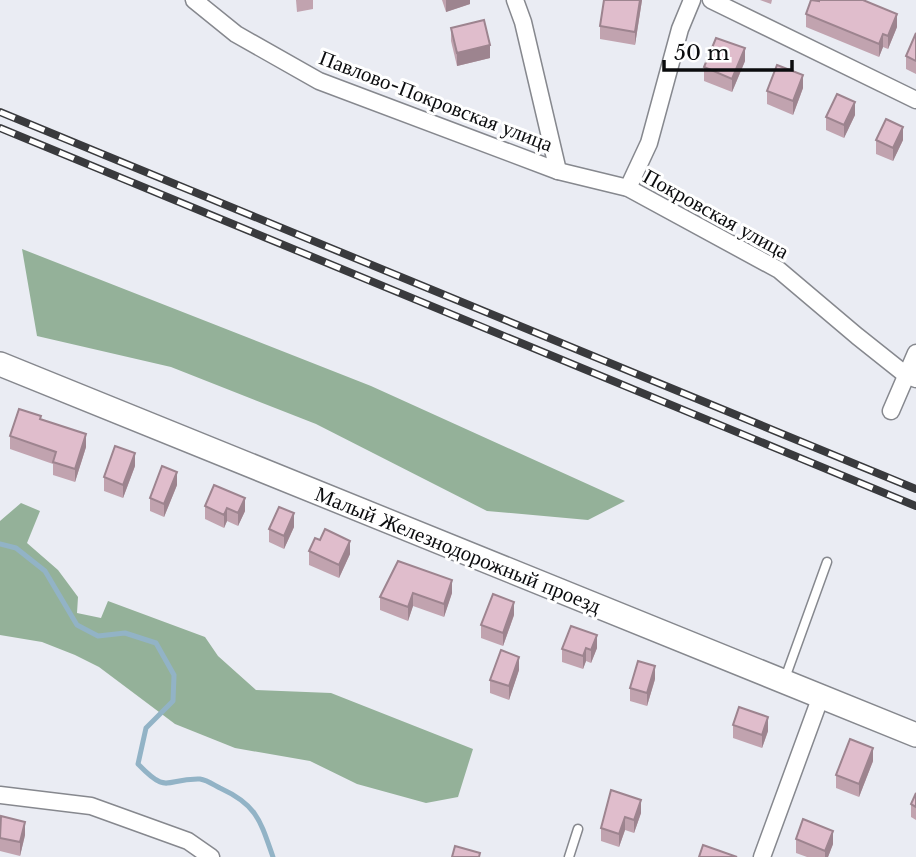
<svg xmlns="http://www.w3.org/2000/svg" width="916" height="857" font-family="'Libre Baskerville',serif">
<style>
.forest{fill:#94b199}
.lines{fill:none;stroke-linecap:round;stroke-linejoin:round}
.stream{stroke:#92b3c6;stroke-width:5}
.lane-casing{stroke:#86888e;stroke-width:11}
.street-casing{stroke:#86888e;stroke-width:19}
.secondary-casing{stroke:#86888e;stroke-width:26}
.lane{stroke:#fff;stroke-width:8}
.street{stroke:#fff;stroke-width:16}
.secondary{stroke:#fff;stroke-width:23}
.rail-casing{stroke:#393a3d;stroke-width:8}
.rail{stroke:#fff;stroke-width:5;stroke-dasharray:16;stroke-linecap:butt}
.wall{fill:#c1a3af}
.shaded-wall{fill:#9d848f}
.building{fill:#e0bdcc;stroke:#9d848f;stroke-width:2}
.labels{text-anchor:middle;stroke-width:6;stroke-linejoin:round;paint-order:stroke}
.street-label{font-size:21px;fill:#0b0c0e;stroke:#fff}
</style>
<rect width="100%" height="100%" fill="#eaecf3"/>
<g class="forest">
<path d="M22 249 371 386 625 501 588 520 487 511 316 424 171 367 37 336Z"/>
<path d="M21 503 40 511 27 543 58 570 78 597 77 613 101 618 108 601 205 637 218 656 256 690 331 693 473 749 458 797 426 803 357 784 310 761 235 748 175 724 99 667 75 655 42 642 0 635V521Z"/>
</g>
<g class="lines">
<path class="stream" d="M0 544 16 548 45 571 77 625 98 636 125 633 156 643 174 675 173 701 146 728 138 764C169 796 164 778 200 779 207 780 214 785 220 788 257 805 260 820 273 857"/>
<g class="lane-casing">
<g id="lane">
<path d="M784 681 827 562"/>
<path d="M569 857 578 829"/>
</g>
</g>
<g class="street-casing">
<g id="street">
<path d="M194 0 236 34 319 81 558 171 628 188 779 270 857 336 906 375 916 379"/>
<path d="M515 0 523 22 558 171"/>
<path d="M711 0 916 100"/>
<path d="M628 188 649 143 680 29 692 0"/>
<path d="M891 411 916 353"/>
<path d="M0 795 91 806 188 841 211 857"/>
<path d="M762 857 821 696"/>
</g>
</g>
<g class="secondary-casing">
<path id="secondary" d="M0 364 916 735"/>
</g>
<use href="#lane" class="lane"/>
<use href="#street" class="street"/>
<use href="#secondary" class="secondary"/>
<g class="rail-casing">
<g id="rail">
<path d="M0 112 916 489"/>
<path d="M0 128 916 506"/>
</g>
</g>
<use href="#rail" class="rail"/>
</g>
<g class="wall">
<path d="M296 0H313V9L297 12Z"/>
<path d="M442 0H470V4L446 12Z"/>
<path d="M604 0H642L635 45 600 39V26Z"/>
<path d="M760 0H772L771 4Z"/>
<path d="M806 14 897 27 888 49 883 47 879 57 806 27Z"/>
<path d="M451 28 490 58 457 66 451 41Z"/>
<path d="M916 33V74L906 69V56Z"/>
<path d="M745 61 732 92 704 81V67Z"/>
<path d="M803 88 793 115 767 104V91Z"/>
<path d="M855 115 844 138 826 130V117Z"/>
<path d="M876 140H903L893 161 876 154Z"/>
<path d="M41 419 86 447 75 482 53 475V464L10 449V436Z"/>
<path d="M135 466 123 498 104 491V477Z"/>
<path d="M177 485 164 517 150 511V498Z"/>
<path d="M214 485 245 511 238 526 227 521 224 528 205 519V506Z"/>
<path d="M294 527 284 549 269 542V529Z"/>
<path d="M309 551 350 554 339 578 309 565Z"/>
<path d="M398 561 452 593 444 617 413 606 408 621 380 610V597Z"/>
<path d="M514 615 503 646 481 638V625Z"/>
<path d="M597 648 591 663 586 661 583 669 562 662V649Z"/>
<path d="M519 670 509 700 490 693V680Z"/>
<path d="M655 679 647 706 630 701V688Z"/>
<path d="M733 725 768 731 762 748 733 738Z"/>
<path d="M873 761 859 797 836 788V775Z"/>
<path d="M916 793V820L911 817V804Z"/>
<path d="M641 800V813L634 833 625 830 619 847 601 841V828Z"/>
<path d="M0 819 25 835 20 856 0 851Z"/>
<path d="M796 839 833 844 828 857H807L796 853Z"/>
</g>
<g class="shaded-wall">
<path d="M446 0H470V4L446 12Z"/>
<path d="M640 0H642L635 45V32Z"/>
<path d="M897 14V27L888 49V36Z"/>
<path d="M883 34V47L879 57V44Z"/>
<path d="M490 45V58L457 66V53Z"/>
<path d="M745 48V61L732 92V79Z"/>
<path d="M803 75V88L793 115V101Z"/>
<path d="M855 102V115L844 138V125Z"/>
<path d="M903 127V140L893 161V148Z"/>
<path d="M86 434V447L75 482V469Z"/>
<path d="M135 453V466L123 498V485Z"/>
<path d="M177 472V485L164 517V504Z"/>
<path d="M245 498V511L238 526V513Z"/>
<path d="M227 508V521L224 528V515Z"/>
<path d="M294 513V527L284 549V536Z"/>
<path d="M350 541V554L339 578V565Z"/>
<path d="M452 580V593L444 617V604Z"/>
<path d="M413 593V606L408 621V607Z"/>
<path d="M514 602V615L503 646V633Z"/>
<path d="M597 635V648L591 663V650Z"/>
<path d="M586 648V661L583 669V656Z"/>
<path d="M519 657V670L509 700V686Z"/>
<path d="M655 666V679L647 706V693Z"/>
<path d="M768 717V731L762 748V735Z"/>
<path d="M873 748V761L859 797V784Z"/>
<path d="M641 800V813L634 833V820Z"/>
<path d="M625 817V830L619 847V834Z"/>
<path d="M25 822V835L20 856V842Z"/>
<path d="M833 831V844L828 857H825V851Z"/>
</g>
<g class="building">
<path d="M604 0H640L635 32 600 26Z"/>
<path d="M811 0 819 1V0H863L897 14 888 36 883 34 879 44 806 14Z"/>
<path d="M484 20 490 45 457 53 451 28Z"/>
<path d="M916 33V61L906 56Z"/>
<path d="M716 38 745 48 732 79 704 67Z"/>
<path d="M777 65 803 75 793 101 767 91Z"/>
<path d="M837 94 855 102 844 125 826 117Z"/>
<path d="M886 119 903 127 893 148 876 140Z"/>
<path d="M19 409 41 416 40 419 86 434 75 469 53 462 56 452 10 436Z"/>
<path d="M115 446 135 453 123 485 104 477Z"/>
<path d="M162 466 177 472 164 504 150 498Z"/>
<path d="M214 485 245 498 238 513 227 508 224 515 205 506Z"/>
<path d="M279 507 294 513 284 536 269 529Z"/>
<path d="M325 529 350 541 339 565 309 551 315 538 320 540Z"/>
<path d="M398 561 452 580 444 604 413 593 408 607 380 597Z"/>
<path d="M493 594 514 602 503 633 481 625Z"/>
<path d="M571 626 597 635 591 650 586 648 583 656 562 649Z"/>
<path d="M501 650 519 657 509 686 490 680Z"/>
<path d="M638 661 655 666 647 693 630 688Z"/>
<path d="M739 707 768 717 762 735 733 725Z"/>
<path d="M850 739 873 748 859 784 836 775Z"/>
<path d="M611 790 641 800 634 820 625 817 619 834 601 828Z"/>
<path d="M916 793V807L911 804Z"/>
<path d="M1 816 25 822 20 842 0 838Z"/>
<path d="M803 819 833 831 825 851 796 839Z"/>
<path d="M703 845 737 857H699Z"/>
<path d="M455 846 480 853 479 857H452Z"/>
</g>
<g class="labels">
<g class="street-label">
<text transform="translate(436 101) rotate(21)" y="7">Павлово-Покровская улица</text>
<text transform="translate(716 214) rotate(29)" y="7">Покровская улица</text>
<text transform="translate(458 550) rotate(22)" y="7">Малый Железнодорожный проезд</text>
</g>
</g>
<path d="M664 60v10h128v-10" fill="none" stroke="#0b0c0e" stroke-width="3.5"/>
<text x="674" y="60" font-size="21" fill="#0b0c0e" stroke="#ffffff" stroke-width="5" paint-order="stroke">50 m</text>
</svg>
